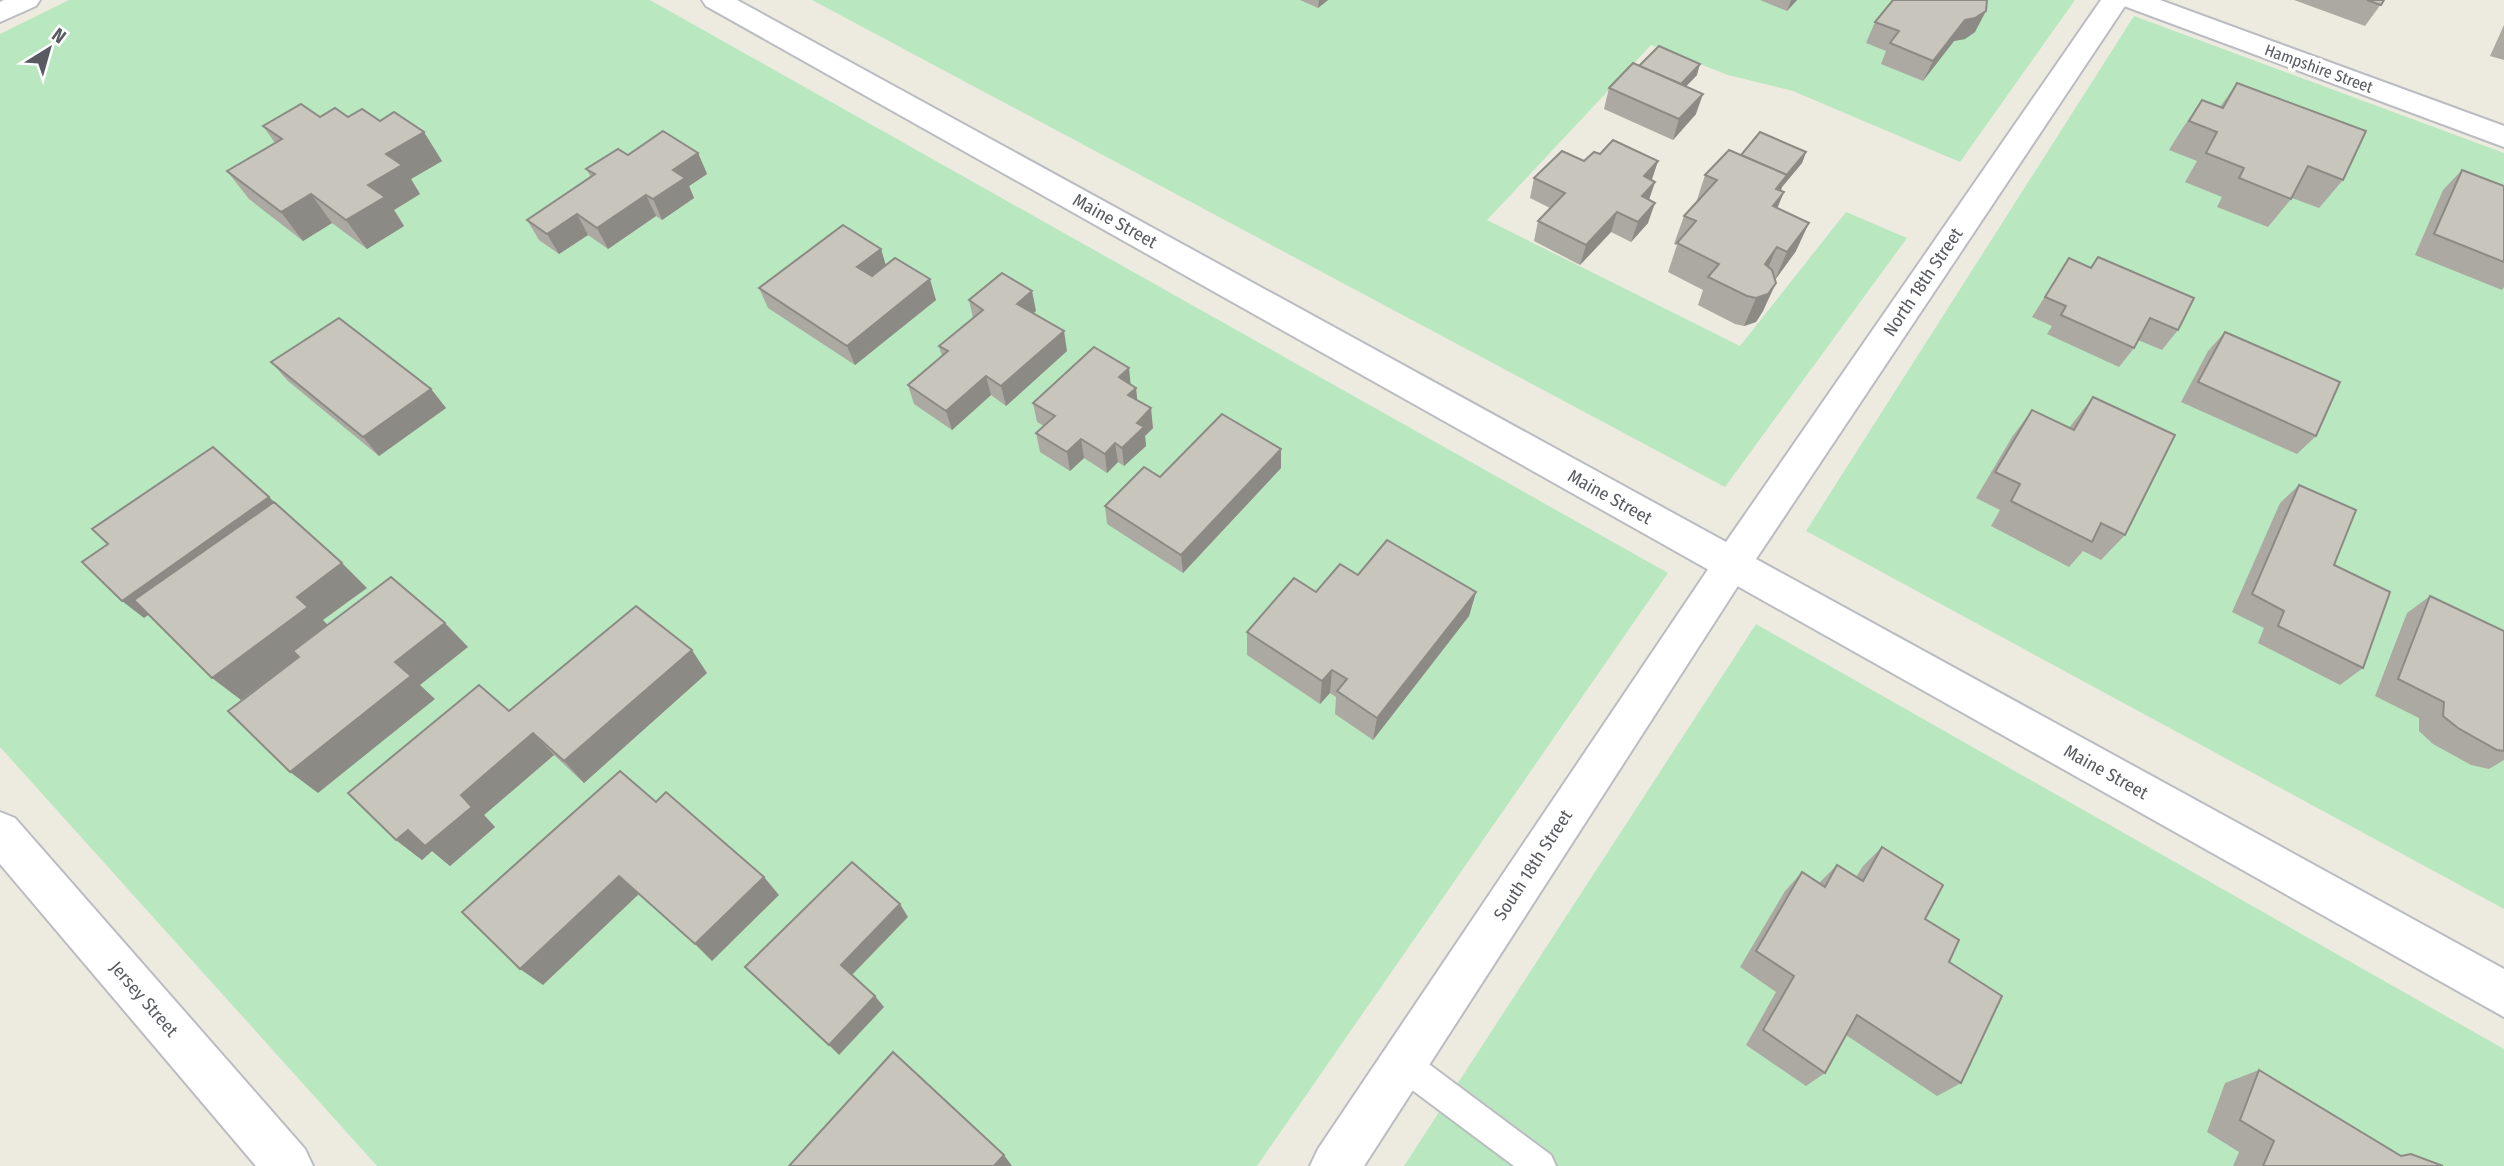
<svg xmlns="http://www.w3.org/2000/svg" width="2504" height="1166" font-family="'Fira Sans Condensed',sans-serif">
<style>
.green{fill:#b9e7bf}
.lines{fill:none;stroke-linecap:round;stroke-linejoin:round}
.service-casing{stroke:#babcc2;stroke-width:4}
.minor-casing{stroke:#babcc2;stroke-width:4}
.tertiary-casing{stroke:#babcc2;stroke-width:4}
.service{fill:#fff;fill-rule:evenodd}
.minor{fill:#fff;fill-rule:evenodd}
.tertiary{fill:#fff;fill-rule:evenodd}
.wall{fill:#aca9a2}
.shaded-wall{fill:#8c8a84}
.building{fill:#c8c5bc;stroke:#8c8a84;stroke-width:2}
.labels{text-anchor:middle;stroke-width:7;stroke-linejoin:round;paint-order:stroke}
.far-street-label{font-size:16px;fill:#585b62;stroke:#fff}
.street-label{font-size:18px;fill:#585b62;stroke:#fff}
</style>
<rect width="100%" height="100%" fill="#edebdf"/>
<g class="green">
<path d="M69 0H650L1668 573 1257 1166H377L0 747V34Z"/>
<path d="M812 0H2075L1960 162 1793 91 1728 75 1651 45 1487 220 1740 346 1846 212 1907 238 1725 487Z"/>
<path d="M2134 16 2504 153V909L1806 531Z"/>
<path d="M1756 624 2504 1049V1166H1404Z"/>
</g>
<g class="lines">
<g class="service-casing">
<path id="service" d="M1403 1049 1414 1053 1551 1155 1556 1166H1514L1392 1075 1388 1064 1392 1053Z"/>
</g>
<g class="minor-casing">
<g id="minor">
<path d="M4 0H40L36 6 0 22V2Z"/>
<path d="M2120 0H2160L2504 126V147L2124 6Z"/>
<path d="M1732 548 1745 553 1751 564 1745 575 1364 1166H1310L1318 1149 1719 553Z"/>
<path d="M0 812 15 818 305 1149 313 1166H256L0 864Z"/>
</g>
</g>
<g class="tertiary-casing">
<path id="tertiary" d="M702 0H737L1726 542 2101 0H2129L1756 559 2504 969V1017L706 6Z"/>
</g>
<use href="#service" class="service"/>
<use href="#minor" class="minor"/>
<use href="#tertiary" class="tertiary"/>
</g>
<g class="wall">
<path d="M1300 0H1328L1318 8Z"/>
<path d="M1760 0H1797L1787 11Z"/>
<path d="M2294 0H2384L2365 26Z"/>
<path d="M1875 22 1975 32 1965 39 1954 41 1923 81 1881 64 1886 51 1866 43Z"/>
<path d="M2504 25V60L2490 56Z"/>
<path d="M1639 66 1697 75 1686 86 1696 114 1673 140 1604 109 1609 88Z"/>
<path d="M2237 83 2343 180 2319 208 2292 198 2268 227 2217 207 2222 197 2185 182 2197 161 2169 150 2182 129 2202 100 2220 107Z"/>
<path d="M320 117H348L442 161 411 179 420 194 394 210 404 226 367 249 332 223 303 241 249 199 227 171 275 143 263 126Z"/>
<path d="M1806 152 1802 163 1782 187 1777 208 1796 251 1775 280 1763 311 1756 322 1744 326 1735 324 1698 305 1703 290 1668 272 1677 245 1674 244 1684 216 1696 203 1705 175Z"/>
<path d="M698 153 707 174 689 186 694 198 662 220 656 216 608 249 588 235 559 254 539 240 527 220 591 177 586 169 628 155Z"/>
<path d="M1600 154 1658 161 1652 180 1655 182 1649 200 1648 223 1631 242 1611 232 1580 265 1534 241 1538 221 1550 208 1530 198 1534 178 1584 161Z"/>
<path d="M2462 170 2504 186V287L2502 290 2415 255 2443 190Z"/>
<path d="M881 249 885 265 936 300 855 365 768 308 759 288Z"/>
<path d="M2098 257 2178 330 2162 350 2138 340 2134 348 2119 367 2047 334 2052 326 2032 317 2069 258 2090 267Z"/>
<path d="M969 300 1036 311 1033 313 1067 351 1006 406 991 395 952 430 914 404 908 385 942 356 939 346 973 318Z"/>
<path d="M2225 332 2316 436 2297 454 2181 402 2208 351Z"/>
<path d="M271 362 431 389 446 408 379 456 288 381Z"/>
<path d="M1131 385 1136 388 1137 400 1153 428 1145 436 1146 446 1124 466 1118 462 1107 473 1084 458 1070 471 1040 452 1036 433 1044 426 1037 422 1033 403Z"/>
<path d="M2093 397 2125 535 2101 560 2083 551 2069 567 1991 526 2000 510 1976 498 2012 437 2032 410 2069 428Z"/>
<path d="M1281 468 1183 573 1107 524 1105 506 1160 477Z"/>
<path d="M2299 485 2334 565 2363 668 2340 685 2258 643 2264 628 2232 612 2280 503Z"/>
<path d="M1358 575 1476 592 1469 616 1373 740 1335 714 1336 697 1330 693 1320 704 1247 655V632L1316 592Z"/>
<path d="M2430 596 2504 631V760L2489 769 2471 765 2433 744 2419 731V718L2375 696 2407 613Z"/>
<path d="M707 673 584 783 554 755 484 815 495 827 450 866 432 851 422 860 396 840 509 711Z"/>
<path d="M1882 847 1949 962 1961 1083 1937 1096 1846 1035 1825 1073 1806 1086 1746 1045 1776 992 1740 967 1785 891 1802 872 1819 883 1837 865 1856 877 1863 866Z"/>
<path d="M2259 1070 2401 1156 2443 1166H2233L2239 1152 2207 1132 2225 1083Z"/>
</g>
<g class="shaded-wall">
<path d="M1319 0H1328L1318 8Z"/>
<path d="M1791 0H1797L1787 11Z"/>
<path d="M1986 11 1975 32 1965 39 1954 41 1923 81 1933 61 1965 20Z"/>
<path d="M1700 64 1697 75 1676 97 1680 86Z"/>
<path d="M1703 94 1696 114 1673 140 1679 119Z"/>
<path d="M424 132 442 161 411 179 420 194 394 210 404 226 367 249 346 220 386 154Z"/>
<path d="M1806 152 1802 163 1782 187 1775 204 1776 189Z"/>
<path d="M698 153 707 174 689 186 694 198 662 220 653 199 673 170Z"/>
<path d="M1658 161 1651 181 1644 176Z"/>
<path d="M1655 182 1648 202 1642 196Z"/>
<path d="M1784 192 1772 221 1773 206Z"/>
<path d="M311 194 332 223 303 241 281 212Z"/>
<path d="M646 195 656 216 608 249 597 228Z"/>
<path d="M1655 203 1648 223 1631 242 1638 222Z"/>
<path d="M1617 212 1611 232 1580 265 1586 245Z"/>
<path d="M577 214 588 235 559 254 547 234Z"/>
<path d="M1809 223 1796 251 1775 280 1787 252Z"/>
<path d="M1777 247 1765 275V264Z"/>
<path d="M881 249 887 269 864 287 857 267Z"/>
<path d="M930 279 936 300 855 365 847 346Z"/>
<path d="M1776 283 1763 311 1756 322 1744 326 1756 298Z"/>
<path d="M1032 291 1036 311 1021 324 1017 304Z"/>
<path d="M1064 331 1067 351 1006 406 1001 386Z"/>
<path d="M1129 368 1131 388 1119 377Z"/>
<path d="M986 376 991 395 952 430 946 411Z"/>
<path d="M1136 388 1138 407 1128 395Z"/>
<path d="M431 389 446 408 379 456 363 437Z"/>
<path d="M1151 408 1153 428 1145 436 1146 446 1124 466 1122 448 1137 423Z"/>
<path d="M1081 439 1084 458 1070 471 1067 452Z"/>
<path d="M1115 443 1118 462 1107 473 1105 454Z"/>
<path d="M1281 449V468L1183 573 1181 555Z"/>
<path d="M269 497 288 515 144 618 122 601Z"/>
<path d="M342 563 367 588 323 620 334 631 241 700 212 678 297 597Z"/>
<path d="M1476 592 1469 616 1373 740 1377 718Z"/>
<path d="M445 623 468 647 420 685 435 699 318 793 290 772 395 662Z"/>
<path d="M692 650 707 673 584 783 564 761Z"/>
<path d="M1332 670 1330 693 1320 704 1322 681Z"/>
<path d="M533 733 554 755 484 815 495 827 450 866 432 851 422 860 396 840 408 830 461 795Z"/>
<path d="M619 876 639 894 543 985 520 969Z"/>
<path d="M764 877 779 895 712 961 695 944Z"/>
<path d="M900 904 908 917 850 977 841 965Z"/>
<path d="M875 996 884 1007 839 1055 829 1045Z"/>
<path d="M1004 1155 1012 1166H994Z"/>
</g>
<g class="building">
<path d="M1893 0H1987L1986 11 1975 18 1965 20 1933 61 1890 43 1899 31 1875 22Z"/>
<path d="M2367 0H2384L2381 5Z"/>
<path d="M1659 46 1700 64 1681 84 1639 66Z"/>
<path d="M1633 63 1703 94 1679 119 1609 88Z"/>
<path d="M2237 83 2366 131 2343 180 2308 166 2291 199 2239 178 2244 168 2206 153 2217 132 2189 121 2202 100 2223 108Z"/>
<path d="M301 104 320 117 335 108 348 117 362 109 380 121 394 112 424 132 386 154 402 165 368 185 385 197 346 220 311 194 281 212 227 171 282 139 263 126Z"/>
<path d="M663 131 698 153 673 170 685 178 653 199 646 195 597 228 577 214 547 234 527 220 595 174 586 169 618 149 628 155Z"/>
<path d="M1760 132 1806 152 1785 177 1787 175 1741 155Z"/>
<path d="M1613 140 1658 161 1644 176 1655 182 1642 196 1655 203 1638 222 1617 212 1586 245 1538 221 1565 193 1534 178 1562 151 1584 161 1594 152 1600 154Z"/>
<path d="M1729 150 1787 175 1776 189 1784 192 1773 206 1809 223 1787 252 1777 247 1765 264 1772 270 1776 283 1768 294 1756 298 1747 296 1708 277 1719 264 1677 243 1696 221 1684 216 1717 180 1705 175Z"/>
<path d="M2462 170 2504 186V262L2434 234Z"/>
<path d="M843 225 881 249 857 267 872 276 895 258 930 279 847 346 759 288Z"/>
<path d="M2098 257 2194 298 2178 330 2150 318 2134 348 2061 315 2066 306 2045 297 2069 258 2091 268Z"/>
<path d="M1002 273 1032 291 1017 304 1064 331 1001 386 986 376 946 411 908 385 948 351 939 346 983 310 969 300Z"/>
<path d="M339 318 431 389 363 437 271 362Z"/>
<path d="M2225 332 2340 382 2316 436 2198 382Z"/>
<path d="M1094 347 1129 368 1119 377 1136 388 1128 395 1151 408 1137 423 1144 427 1122 448 1115 443 1105 454 1081 439 1067 452 1036 433 1055 416 1033 403Z"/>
<path d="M2093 397 2175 435 2125 535 2101 523 2092 542 2011 501 2020 484 1995 472 2032 410 2074 430Z"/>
<path d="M1222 414 1281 449 1181 555 1105 506 1144 467 1160 477Z"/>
<path d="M213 447 269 497 122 601 82 562 108 544 92 529Z"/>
<path d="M2299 485 2356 510 2334 565 2390 592 2363 668 2278 626 2284 611 2252 594Z"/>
<path d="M274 502 342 563 297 597 308 607 212 678 134 600Z"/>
<path d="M1387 540 1476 592 1377 718 1337 691 1347 679 1332 670 1322 681 1247 632 1294 578 1316 592 1340 564 1358 575Z"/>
<path d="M391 577 445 623 395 662 411 676 290 772 228 711 299 657 293 651Z"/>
<path d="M2430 596 2504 631V751L2497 750 2458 728 2443 716 2444 702 2398 679Z"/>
<path d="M636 606 692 650 564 761 533 733 461 795 472 807 425 846 408 830 396 840 348 793 479 685 509 711Z"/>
<path d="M620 771 656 802 666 792 764 877 695 944 619 876 520 969 462 912Z"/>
<path d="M1882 847 1943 885 1925 919 1959 940 1949 962 2002 996 1961 1083 1857 1015 1825 1073 1763 1030 1794 976 1756 951 1802 872 1825 887 1837 865 1863 881Z"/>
<path d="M852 862 900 904 841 965 875 996 829 1045 745 967Z"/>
<path d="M893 1052 1004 1155 994 1166H789Z"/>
<path d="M2259 1070 2401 1156 2411 1154 2443 1166H2263L2274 1141 2240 1120Z"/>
</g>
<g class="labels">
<g class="far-street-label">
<text transform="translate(2319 68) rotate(20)" y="6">Hampshire Street</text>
</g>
<g class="street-label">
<text transform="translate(1115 221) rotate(29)" y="6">Maine Street</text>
<text transform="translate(1923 282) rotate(-56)" y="6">North 18th Street</text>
<text transform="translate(1610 497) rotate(29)" y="6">Maine Street</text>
<text transform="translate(2106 772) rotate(29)" y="6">Maine Street</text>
<text transform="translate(1533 865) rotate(-57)" y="6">South 18th Street</text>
<text transform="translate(144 999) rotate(49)" y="6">Jersey Street</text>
</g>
</g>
<g transform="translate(49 49) rotate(37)" stroke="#ffffff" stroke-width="5" paint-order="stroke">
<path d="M0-5L12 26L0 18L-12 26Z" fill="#585b62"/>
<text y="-10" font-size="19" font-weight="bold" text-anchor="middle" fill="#585b62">N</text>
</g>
</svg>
